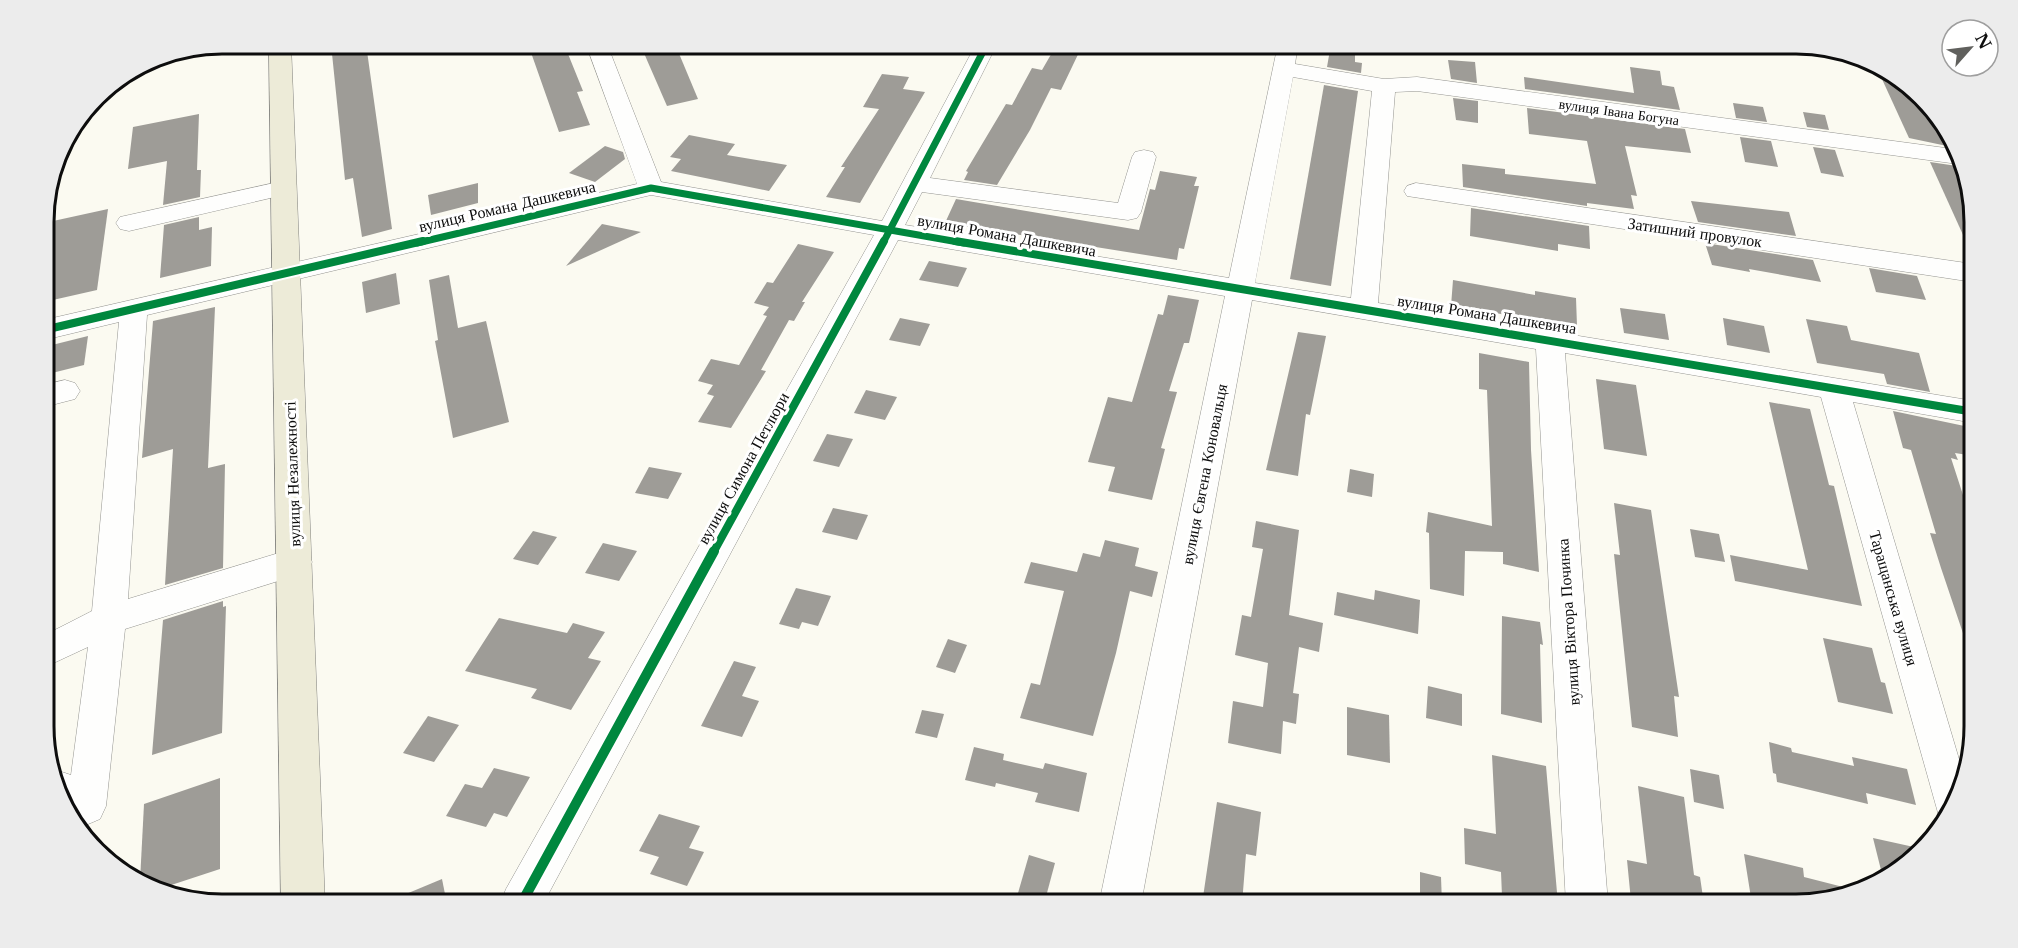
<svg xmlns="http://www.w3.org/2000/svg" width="2018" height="948" font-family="'Libre Baskerville',serif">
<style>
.building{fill:#9e9c97}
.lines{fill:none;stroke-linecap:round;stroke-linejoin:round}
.minor-casing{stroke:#949490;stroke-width:1}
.major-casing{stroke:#81817d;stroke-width:1}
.minor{fill:#fefefd;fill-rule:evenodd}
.major{fill:#edebd8;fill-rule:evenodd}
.cycleway-far2-casing{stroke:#fff;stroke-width:10}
.cycleway-far1-casing{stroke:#fff;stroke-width:12}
.cycleway-casing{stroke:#fff;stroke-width:14}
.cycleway-far2{stroke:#00873e;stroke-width:7}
.cycleway-far1{stroke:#00873e;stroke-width:8}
.cycleway{stroke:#00873e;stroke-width:10}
.labels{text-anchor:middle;stroke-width:6;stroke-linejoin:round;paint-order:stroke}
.far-street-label{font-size:14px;fill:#0d0d0d;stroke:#fff}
.street-label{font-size:16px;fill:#0d0d0d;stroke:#fff}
.rim{fill:none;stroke:#0d0d0d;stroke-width:3}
</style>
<rect width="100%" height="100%" fill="#fbfaf1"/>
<g class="building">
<path d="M331 44H366L392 229 362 237 353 178 345 180Z"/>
<path d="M528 44H564L583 91 577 92 590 125 559 132Z"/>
<path d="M640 44H675L698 99 667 106Z"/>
<path d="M1057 44H1083L1061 90 1051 88 1030 130 997 185 964 180 968 172 966 171 1006 104 1012 105 1032 68 1042 70Z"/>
<path d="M1331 44H1351L1350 54 1355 55V62L1362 63 1361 73 1327 67Z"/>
<path d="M1448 60 1475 62 1477 83 1451 79Z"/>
<path d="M1876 66 1927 106 1947 146 1909 138Z"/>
<path d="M1630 67 1660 71 1662 85 1674 87 1680 110 1525 89 1524 77 1634 93Z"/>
<path d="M882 74 909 77 903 89 925 92 860 203 826 197 845 167H841L879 109 863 107Z"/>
<path d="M1324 85 1358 91 1331 286 1290 279Z"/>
<path d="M1453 98 1478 101V123L1456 120Z"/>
<path d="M1733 103 1763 107 1767 122 1736 118Z"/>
<path d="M1527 108 1685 129 1691 153 1625 146 1637 196 1631 195 1634 209 1587 203V206L1463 187 1462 164 1505 169V174L1596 184 1587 141 1529 134Z"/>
<path d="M1803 112 1825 115 1829 130 1807 127Z"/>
<path d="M199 114 197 170H201L200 197 163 205 167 161 128 169 133 127Z"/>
<path d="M689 135 735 144 727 155 787 165 769 191 671 171 681 159 670 157Z"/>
<path d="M1740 137 1771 141 1778 167 1745 162Z"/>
<path d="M605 146 623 152 625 159 595 182 569 173Z"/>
<path d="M1813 147 1835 150 1844 177 1821 173Z"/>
<path d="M1930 162 1957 166 1964 176 1973 199V257Z"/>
<path d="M1160 171 1197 177 1194 186H1199L1184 249 1179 248 1177 260 945 223 956 199 1139 230 1150 189 1155 190Z"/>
<path d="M478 183V203L431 215 428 195Z"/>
<path d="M1691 201 1789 212 1796 236 1698 222Z"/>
<path d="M1471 208 1589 226 1590 249 1558 244V251L1470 236Z"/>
<path d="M108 209 97 290 44 302V223Z"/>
<path d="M199 217V230L212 227 211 266 160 278 164 225Z"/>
<path d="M602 224 641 232 566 266Z"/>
<path d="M1705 243 1813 260 1821 282 1749 269 1750 272 1712 265Z"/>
<path d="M798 244 834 252 802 302H805L794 321 789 320 761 370 766 371 731 428 698 422 714 396 707 394 713 385 698 381 711 359 739 365 767 316 763 315 769 307 754 303 767 282 773 283Z"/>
<path d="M929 261 967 268 958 287 919 280Z"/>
<path d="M1869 268 1917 276 1926 300 1876 292Z"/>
<path d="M396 273 400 304 366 313 362 282Z"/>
<path d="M449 275 458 328 486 321 509 422 453 438 435 341 438 340 429 280Z"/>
<path d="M1453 280 1535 295V291L1576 298 1577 326 1451 306Z"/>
<path d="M1168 295 1199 300 1189 343H1184L1169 391 1177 392 1161 448 1165 449 1152 500 1108 491 1115 467 1088 462 1108 397 1132 402 1158 314 1163 315Z"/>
<path d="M215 307 208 468 225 464 223 568 165 585 173 449 142 458 153 321Z"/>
<path d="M1620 308 1665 314 1669 340 1624 333Z"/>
<path d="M900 318 930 324 920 346 889 340Z"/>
<path d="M1723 318 1764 326 1770 353 1727 345Z"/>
<path d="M1806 319 1847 326 1851 340 1919 353 1930 392 1887 384 1884 374 1817 363Z"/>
<path d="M1298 332 1326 336 1310 415 1306 414 1298 476 1266 470Z"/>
<path d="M88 336 84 365 44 375V347Z"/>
<path d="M1479 353 1529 362 1531 450 1539 572 1503 564V552L1465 551 1464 596 1430 589 1429 533 1426 532 1428 512 1492 526 1487 390 1479 389Z"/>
<path d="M1596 379 1636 385 1647 456 1604 449Z"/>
<path d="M866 390 897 397 885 420 854 413Z"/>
<path d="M1769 402 1810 409 1829 485 1834 486 1839 507 1862 606 1735 581 1730 555 1808 570Z"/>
<path d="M1893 411 1974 428V456L1955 453 1958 460 1951 458 1974 529V653L1970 654 1941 568 1930 533 1936 534 1911 450 1903 448Z"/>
<path d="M827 434 853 439 839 467 813 461Z"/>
<path d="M649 467 682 473 668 499 635 493Z"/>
<path d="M1350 469 1374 474 1372 497 1347 492Z"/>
<path d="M1614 503 1651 510 1679 697 1674 696 1678 737 1632 727 1614 554 1620 555Z"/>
<path d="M833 508 868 515 857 540 822 532Z"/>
<path d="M1256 521 1299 530 1289 615 1323 623 1319 652 1299 647 1293 693 1299 694 1296 724 1283 721 1281 754 1228 743 1233 701 1263 707 1268 663 1235 655 1242 615 1251 617 1263 549 1252 547Z"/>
<path d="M1690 529 1719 534 1725 562 1695 557Z"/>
<path d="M533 531 557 537 538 565 513 559Z"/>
<path d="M1105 540 1139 548 1135 566 1158 572 1152 597 1130 591 1116 653 1093 736 1020 718 1031 683 1040 685 1064 591 1024 583 1031 562 1077 572 1083 553 1100 557Z"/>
<path d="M603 543 637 551 619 581 585 573Z"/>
<path d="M796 588 831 596 818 626 802 622 799 629 779 624Z"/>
<path d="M1375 590 1420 600 1418 634 1334 615 1337 592 1374 600Z"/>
<path d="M223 601V607L226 606 222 733 152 755 163 620Z"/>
<path d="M1502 616 1540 622 1543 645 1540 644 1542 723 1501 714Z"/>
<path d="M499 618 567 633 573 623 605 632 588 658 601 661 571 710 531 698 537 689 465 671Z"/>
<path d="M1823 638 1872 648 1881 682 1885 683 1893 714 1838 702Z"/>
<path d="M948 639 967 645 955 673 936 667Z"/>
<path d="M734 661 756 667 742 696 759 701 742 737 701 726Z"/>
<path d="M1428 686 1462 694V726L1426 718Z"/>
<path d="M1347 707 1389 715 1390 763 1347 755Z"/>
<path d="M922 710 944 714 937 738 915 733Z"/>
<path d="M428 716 459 725 434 762 403 753Z"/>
<path d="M1769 742 1791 748 1792 752 1854 766 1852 757 1907 769 1916 805 1866 793 1868 804 1777 782 1776 774 1773 773Z"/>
<path d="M974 747 1004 754 1003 760 1043 769 1045 763 1087 773 1079 812 1035 802 1038 793 996 783 995 787 965 780Z"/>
<path d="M1492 755 1546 766 1558 904H1539L1502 896 1501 872 1465 864 1464 828 1496 834Z"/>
<path d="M494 768 530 777 507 817 494 813 486 827 446 816 465 784 482 788Z"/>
<path d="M1690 769 1719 775 1724 809 1694 802Z"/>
<path d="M220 778V869L153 891 140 881 144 804Z"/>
<path d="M1638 786 1684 797 1694 875 1700 877 1704 904H1647L1631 901 1627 860 1647 864Z"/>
<path d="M1217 802 1261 812 1256 856 1246 854 1242 904H1202Z"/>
<path d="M659 814 700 826 689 848 704 852 687 886 650 874 659 857 639 851Z"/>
<path d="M1873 838 1923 849 1895 874 1883 878Z"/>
<path d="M1744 854 1803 868 1804 877 1851 889 1807 904H1752Z"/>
<path d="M1029 855 1055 863 1044 904H1030L1016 900Z"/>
<path d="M1420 872 1441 877 1442 904H1420Z"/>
<path d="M442 879 447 904H382Z"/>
</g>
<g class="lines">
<g class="minor-casing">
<g id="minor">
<path d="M586 44H607L661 182 882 221 976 44H997L930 178 1118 203 1132 157 1135 152 1144 150 1153 152 1156 157 1141 212 1137 218 1128 220 922 192 905 225 1229 278 1278 44H1298L1295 64 1384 79 1417 77 1953 149 1958 164 1417 91 1395 92 1378 303 1974 401V423L1853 402 1964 776 1961 795 1945 822 1940 820 1821 397 1565 353 1608 904H1566L1536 349 1252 300 1141 904H1099L1225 296 898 240 543 904H500L506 889 874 235 651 195 147 315 128 599 295 548 307 552 312 562 307 572 125 629 106 806 100 819 86 825 74 820 55 774 62 772 71 775 88 647 45 667V635L92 611 119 322 44 340V320L637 184ZM1293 77 1372 91 1351 298 1255 283Z"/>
<path d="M283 181 292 183 295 188 292 193 129 231 120 229 116 223 120 217 129 215Z"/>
<path d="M1416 183 1973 264V282L1407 196 1404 191 1407 186Z"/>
<path d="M65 380 75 383 80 391 75 399 44 407V385Z"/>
</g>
</g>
<g class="major-casing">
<path id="major" d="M269 44H291L325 904H281Z"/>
</g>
<use href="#minor" class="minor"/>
<use href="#major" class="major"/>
<g class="cycleway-far2-casing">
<g id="cycleway-far2">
<path d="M417 243 651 188 964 243"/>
<path d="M883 243 987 44"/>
</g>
</g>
<g class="cycleway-far1-casing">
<g id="cycleway-far1">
<path d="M955 241 1974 412"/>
<path d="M44 330 423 241"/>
<path d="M713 553 884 241"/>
</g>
</g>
<g class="cycleway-casing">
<path id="cycleway" d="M521 904 714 551"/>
</g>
<use href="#cycleway-far2" class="cycleway-far2"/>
<use href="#cycleway-far1" class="cycleway-far1"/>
<use href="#cycleway" class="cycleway"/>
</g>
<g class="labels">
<g class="far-street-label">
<text transform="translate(1619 112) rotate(8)" y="5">вулиця Івана Богуна</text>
</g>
<g class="street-label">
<text transform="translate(507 206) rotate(-13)" y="6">вулиця Романа Дашкевича</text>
<text transform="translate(1695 232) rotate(8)" y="6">Затишний провулок</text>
<text transform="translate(1007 235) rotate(10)" y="6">вулиця Романа Дашкевича</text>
<text transform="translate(1487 314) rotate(9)" y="6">вулиця Романа Дашкевича</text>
<text transform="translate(743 468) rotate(-61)" y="6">вулиця Симона Петлюри</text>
<text transform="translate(292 474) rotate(-92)" y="6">вулиця Незалежності</text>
<text transform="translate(1204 474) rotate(-79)" y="6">вулиця Євгена Коновальця</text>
<text transform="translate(1894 598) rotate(74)" y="6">Таращанська вулиця</text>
<text transform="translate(1568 622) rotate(-94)" y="6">вулиця Віктора Починка</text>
</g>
</g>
<path d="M0 0H2018V948H0ZM222 54H1796A168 168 0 0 1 1964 222V726A168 168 0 0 1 1796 894H222A168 168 0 0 1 54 726V222A168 168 0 0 1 222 54Z" fill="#ececec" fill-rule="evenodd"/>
<path class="rim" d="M222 54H1796A168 168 0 0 1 1964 222V726A168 168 0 0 1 1796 894H222A168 168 0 0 1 54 726V222A168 168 0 0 1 222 54Z"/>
<g transform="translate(1970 48) rotate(62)"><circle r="28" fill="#ffffff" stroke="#9e9e9e" stroke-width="1.5"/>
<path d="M0-4.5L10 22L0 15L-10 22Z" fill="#60605d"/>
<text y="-9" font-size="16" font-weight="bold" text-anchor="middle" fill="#0d0d0d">N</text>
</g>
</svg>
